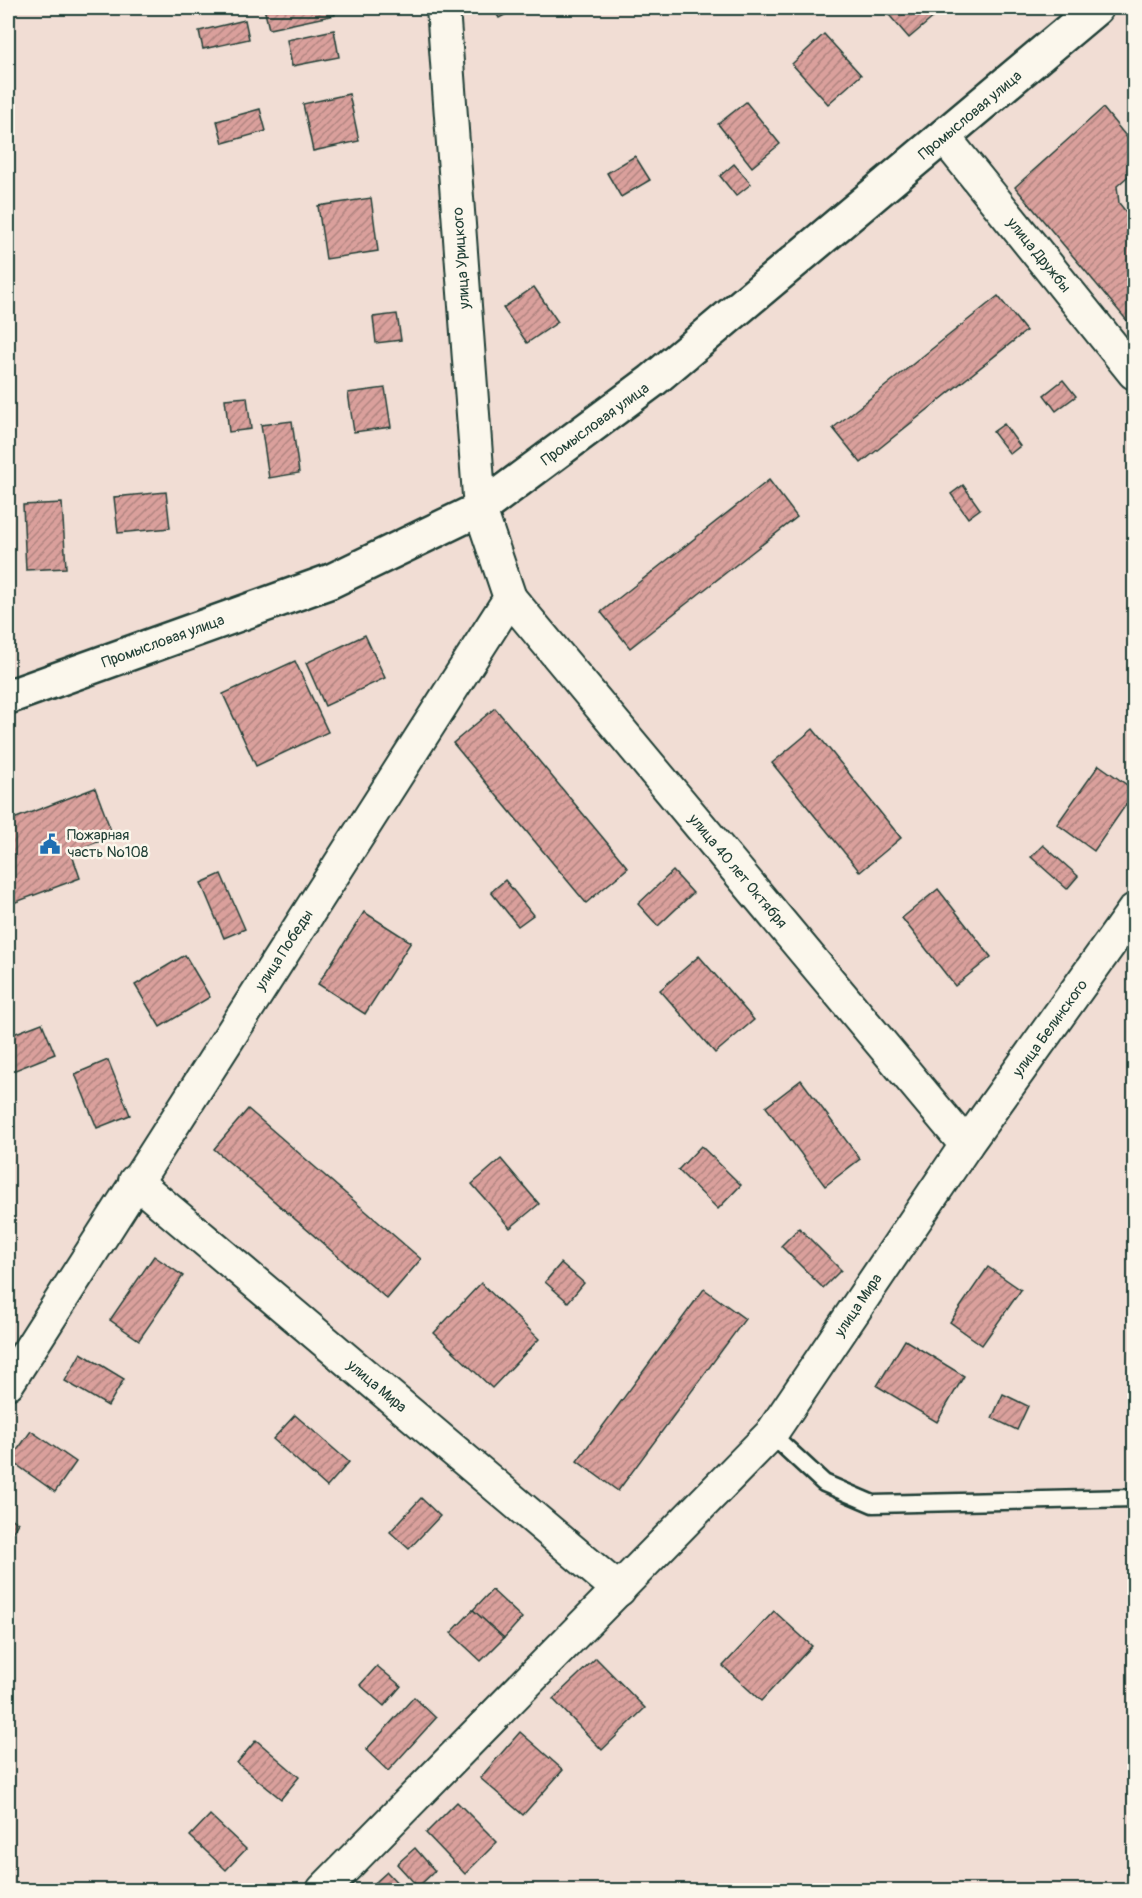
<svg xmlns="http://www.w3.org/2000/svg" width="1142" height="1898" font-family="Pangolin,sans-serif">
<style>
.building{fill:url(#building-hatch);stroke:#1f3d34;stroke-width:1.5}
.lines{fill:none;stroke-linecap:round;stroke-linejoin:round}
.service-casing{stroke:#1f3d34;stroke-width:21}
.minor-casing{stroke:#1f3d34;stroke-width:36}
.secondary-casing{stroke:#1f3d34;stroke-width:38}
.service{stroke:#fbf7ec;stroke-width:16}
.minor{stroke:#fbf7ec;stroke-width:32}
.secondary{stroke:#fbf7ec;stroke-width:33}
.labels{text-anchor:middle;stroke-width:5;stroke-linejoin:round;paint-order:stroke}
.street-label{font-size:15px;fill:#1f3d34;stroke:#fbf7ec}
.poi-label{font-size:15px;fill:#1f3d34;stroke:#fbf7ec;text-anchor:start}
</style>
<defs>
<pattern id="building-hatch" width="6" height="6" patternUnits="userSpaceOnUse" patternTransform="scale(1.5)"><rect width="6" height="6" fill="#daa09c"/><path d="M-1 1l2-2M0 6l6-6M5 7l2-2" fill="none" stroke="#b08480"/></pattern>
</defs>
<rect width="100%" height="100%" fill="#f1ddd4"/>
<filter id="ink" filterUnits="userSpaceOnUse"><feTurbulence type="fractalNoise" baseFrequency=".0167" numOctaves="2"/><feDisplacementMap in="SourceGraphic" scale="12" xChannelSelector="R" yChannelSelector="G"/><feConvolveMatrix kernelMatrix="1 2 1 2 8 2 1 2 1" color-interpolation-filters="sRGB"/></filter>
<g filter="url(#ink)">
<g class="building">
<path d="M264 8H334L335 15 269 29Z"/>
<path d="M493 8H518L499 18Z"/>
<path d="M883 8H928L935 16 909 38Z"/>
<path d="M245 20 249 39 203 49 199 31Z"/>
<path d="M334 30 339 57 292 66 287 40Z"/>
<path d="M824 34 861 75 828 104 792 64Z"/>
<path d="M349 94 359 141 313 151 303 104Z"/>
<path d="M746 102 780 144 752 167 718 124Z"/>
<path d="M1103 108 1134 146V171L1117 186 1119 203 1134 222V329L1015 187Z"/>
<path d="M260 109 266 131 223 143 217 121Z"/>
<path d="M635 156 650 180 621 197 607 173Z"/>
<path d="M734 164 751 184 736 196 720 176Z"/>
<path d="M371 198 378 251 326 259 318 206Z"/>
<path d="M534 287 558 322 527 343 503 308Z"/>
<path d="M998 296 1026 331 861 463 833 428Z"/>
<path d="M397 314 401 340 376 343 373 317Z"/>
<path d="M1063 380 1076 396 1056 411 1044 395Z"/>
<path d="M385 388 391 427 354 432 348 393Z"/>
<path d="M247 397 251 429 229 432 225 399Z"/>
<path d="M292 421 299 473 269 478 261 425Z"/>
<path d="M1004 424 1020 446 1010 454 993 432Z"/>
<path d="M769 480 797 517 630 648 601 612Z"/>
<path d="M963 485 980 509 968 518 951 494Z"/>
<path d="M166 492 170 528 118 533 114 497Z"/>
<path d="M62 503 66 568 26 570 23 505Z"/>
<path d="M365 635 385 678 325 706 306 663Z"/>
<path d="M295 661 328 732 256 766 223 694Z"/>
<path d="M495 708 628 868 586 903 453 743Z"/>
<path d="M813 729 901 838 860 872 772 763Z"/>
<path d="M1099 765 1134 790V793L1094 851 1057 824Z"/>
<path d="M95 788 113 836 71 852 80 878 8 905V821Z"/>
<path d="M1043 845 1078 876 1067 889 1031 857Z"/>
<path d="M673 871 693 893 658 926 638 904Z"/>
<path d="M221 874 245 929 224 938 201 883Z"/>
<path d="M505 880 533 915 518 926 491 892Z"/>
<path d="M938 889 991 957 955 986 902 918Z"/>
<path d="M364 912 411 942 365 1014 318 984Z"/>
<path d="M185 955 210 997 160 1027 135 985Z"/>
<path d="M699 956 754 1020 715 1053 660 990Z"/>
<path d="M42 1023 55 1054 8 1073V1036Z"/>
<path d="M108 1060 130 1115 97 1128 75 1074Z"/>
<path d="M801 1080 860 1159 825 1186 766 1107Z"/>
<path d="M248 1109 421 1259 387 1299 214 1149Z"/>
<path d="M701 1146 741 1185 718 1209 678 1170Z"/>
<path d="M501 1159 539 1204 510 1228 472 1184Z"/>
<path d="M799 1228 841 1270 823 1288 781 1246Z"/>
<path d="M154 1256 183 1276 139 1340 110 1320Z"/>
<path d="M561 1263 584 1283 568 1302 545 1282Z"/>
<path d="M988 1267 1021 1290 982 1345 950 1322Z"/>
<path d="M481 1283 539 1339 492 1388 434 1333Z"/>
<path d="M704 1289 745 1319 618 1491 577 1461Z"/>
<path d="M905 1340 964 1376 937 1422 877 1386Z"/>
<path d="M81 1353 124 1379 108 1406 65 1381Z"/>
<path d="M1003 1394 1028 1406 1017 1430 992 1418Z"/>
<path d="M295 1415 349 1462 327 1487 273 1439Z"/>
<path d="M31 1431 76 1462 55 1492 10 1460Z"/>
<path d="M421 1498 440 1516 409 1549 390 1532Z"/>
<path d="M8 1516 18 1523 8 1540Z"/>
<path d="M492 1590 522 1618 504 1638 473 1610Z"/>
<path d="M473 1610 504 1638 481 1661 451 1633Z"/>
<path d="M774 1611 812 1646 761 1701 723 1666Z"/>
<path d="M596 1658 645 1708 602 1750 553 1699Z"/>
<path d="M377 1666 401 1686 384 1706 360 1685Z"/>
<path d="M414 1697 436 1718 388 1771 366 1750Z"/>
<path d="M520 1732 563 1770 523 1815 480 1778Z"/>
<path d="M256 1740 299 1777 281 1799 237 1763Z"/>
<path d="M457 1802 497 1842 465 1874 426 1833Z"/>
<path d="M210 1815 246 1849 226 1870 190 1836Z"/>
<path d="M415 1848 435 1871 418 1887 397 1864Z"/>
<path d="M387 1872 404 1890H367Z"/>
</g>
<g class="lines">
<g class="service-casing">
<path id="service" d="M771 1434 824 1483 873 1504 1134 1498"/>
</g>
<g class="minor-casing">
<g id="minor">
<path d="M944 137 1134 373"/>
<path d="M510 598 966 1145"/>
<path d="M135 1181 619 1590"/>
<path d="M8 1383 510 598 480 509 443 8"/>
<path d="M323 1890 771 1434 966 1145 1134 910"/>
</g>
</g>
<g class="secondary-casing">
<path id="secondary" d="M8 697 331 581 480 509 652 381 1096 8"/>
</g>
<use href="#service" class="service"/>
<use href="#minor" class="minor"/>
<use href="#secondary" class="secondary"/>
</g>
</g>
<defs>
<g id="civic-bare" transform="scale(1.62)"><path d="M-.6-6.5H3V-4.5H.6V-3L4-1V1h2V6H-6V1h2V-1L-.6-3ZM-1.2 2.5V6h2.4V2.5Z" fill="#1f6fb2" stroke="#fbf7ec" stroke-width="2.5" paint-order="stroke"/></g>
</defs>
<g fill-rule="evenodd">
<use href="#civic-bare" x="50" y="844"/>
</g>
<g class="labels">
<g class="street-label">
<text transform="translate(970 115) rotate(-40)" y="5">Промысловая улица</text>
<text transform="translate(1039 255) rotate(51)" y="5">улица Дружбы</text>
<text transform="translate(461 258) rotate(-94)" y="5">улица Урицкого</text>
<text transform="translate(595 424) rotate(-36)" y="5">Промысловая улица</text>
<text transform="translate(163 641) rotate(-20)" y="5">Промысловая улица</text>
<text transform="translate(738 871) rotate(50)" y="5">улица 40 лет Октября</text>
<text transform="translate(284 950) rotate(-57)" y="5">улица Победы</text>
<text transform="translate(1050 1028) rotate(-54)" y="5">улица Белинского</text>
<text transform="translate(858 1305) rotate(-56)" y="5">улица Мира</text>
<text transform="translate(377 1386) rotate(40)" y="5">улица Мира</text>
</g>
<g class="poi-label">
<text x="67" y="840">Пожарная<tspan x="67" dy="17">часть №108</tspan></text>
</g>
</g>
<rect width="1142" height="1898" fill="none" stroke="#fbf7ec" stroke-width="30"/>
<rect x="15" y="15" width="1112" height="1868" fill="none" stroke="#1f3d34" stroke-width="2" filter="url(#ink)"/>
</svg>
